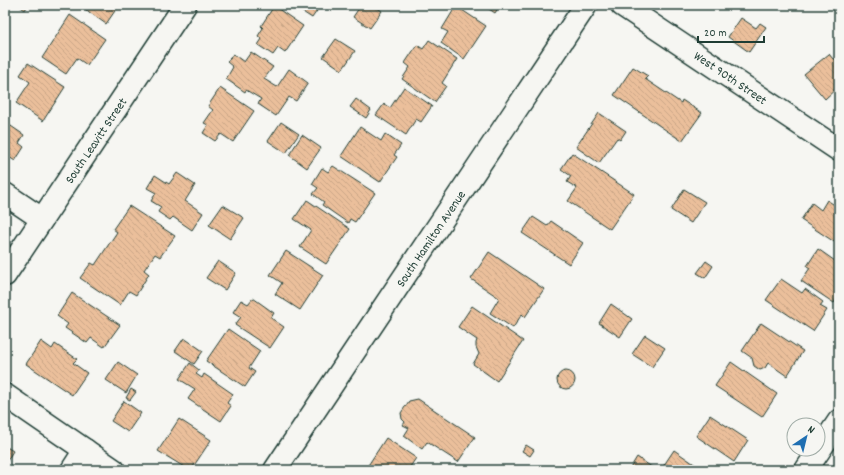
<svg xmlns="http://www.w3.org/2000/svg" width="844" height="475" font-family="Dekko,sans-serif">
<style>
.building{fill:url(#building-back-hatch);stroke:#1f3d34}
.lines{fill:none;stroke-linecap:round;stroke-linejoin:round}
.minor-casing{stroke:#1f3d34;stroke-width:25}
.minor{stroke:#f6f6f2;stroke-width:22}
.labels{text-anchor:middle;stroke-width:3.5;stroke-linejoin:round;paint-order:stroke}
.street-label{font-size:13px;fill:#1f3d34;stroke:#f6f6f2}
</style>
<defs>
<pattern id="building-back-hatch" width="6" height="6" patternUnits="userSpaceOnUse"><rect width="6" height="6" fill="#ebbf9b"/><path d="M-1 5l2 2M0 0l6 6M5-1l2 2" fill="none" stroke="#c9a586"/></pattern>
</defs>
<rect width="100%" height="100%" fill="#f6f6f2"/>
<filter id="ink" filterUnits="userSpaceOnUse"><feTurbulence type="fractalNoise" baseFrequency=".025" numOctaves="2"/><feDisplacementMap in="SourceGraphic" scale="8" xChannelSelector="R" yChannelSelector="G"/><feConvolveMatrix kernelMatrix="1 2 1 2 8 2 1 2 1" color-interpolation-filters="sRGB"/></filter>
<g filter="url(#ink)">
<g class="building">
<path d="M18 5H28L25 10Z"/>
<path d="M83 5H119L106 24 82 7Z"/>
<path d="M292 5H321L312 18Z"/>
<path d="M361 5H373L382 11 370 28 353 17Z"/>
<path d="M483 5H500L495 13Z"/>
<path d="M274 6 303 26 285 53 278 48 273 55 258 45 262 39 258 36 263 28 261 26Z"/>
<path d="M456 6 486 26 464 59 441 43 448 32 442 29Z"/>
<path d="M70 15 105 39 87 65 77 58 66 74 42 58Z"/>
<path d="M741 18 756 28 760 23 766 27 749 52 728 37Z"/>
<path d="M336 39 355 51 342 70 323 57Z"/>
<path d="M429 40 457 59 442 83 446 86 435 102 402 79 410 67 405 63 417 45 423 49Z"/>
<path d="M251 52 273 67 264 79 277 87 289 69 308 83 296 101 289 97 276 116 258 104 261 99 246 90 245 92 226 79 233 67 227 62 233 54 244 62Z"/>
<path d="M829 54 833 59H839V86L825 99 804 74Z"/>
<path d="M28 63 65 87 43 121 16 103 30 82 20 75Z"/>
<path d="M633 67 648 76 645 79 681 103 682 100 702 113 682 141 614 95Z"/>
<path d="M404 87 432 106 421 122 416 119 406 135 376 115 384 104 390 108Z"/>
<path d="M220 88 254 111 233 142 221 134 215 141 203 133 208 125 204 123 213 110 208 106Z"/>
<path d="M356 99 371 110 366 118 350 107Z"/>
<path d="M599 113 626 131 620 140 617 138 599 163 576 147Z"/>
<path d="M5 122 24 135 19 143 24 147 15 161 9 157 5 163Z"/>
<path d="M281 122 299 134 286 153 268 141Z"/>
<path d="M360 127 381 141 385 134 401 145 394 155 397 157 380 182 341 156Z"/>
<path d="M302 135 321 148 307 168 289 155Z"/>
<path d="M572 153 634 194 610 229 568 201 577 188 567 182 571 176 561 169Z"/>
<path d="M333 166 375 193 355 222 350 219 348 223 322 205 324 202 313 194 318 188 312 184 322 168 328 172Z"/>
<path d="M177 173 195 185 185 201 203 213 192 230 173 217 170 220 158 212 161 207 151 201 156 193 147 188 155 175 169 184Z"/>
<path d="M684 189 705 202 691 223 671 210Z"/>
<path d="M307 200 350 229 326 264 300 247 311 230 294 219Z"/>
<path d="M827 200 839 208V245L801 220 812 203 821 210Z"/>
<path d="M223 205 244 218 230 239 209 225Z"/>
<path d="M129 206 175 236 160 257 155 254 144 270 149 274 136 295 129 291 120 305 80 278 91 263 95 265 117 232 113 229Z"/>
<path d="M533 217 547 226 551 221 583 243 569 264 522 233Z"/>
<path d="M818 249 835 261 838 257 839 258V295L834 303 801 281 810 268 807 266Z"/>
<path d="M286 251 323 275 300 310 275 294 282 283 270 275Z"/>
<path d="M489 252 544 289 525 317 522 314 513 328 490 313 499 298 471 279Z"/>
<path d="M218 261 236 273 225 290 206 278Z"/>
<path d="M706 261 713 266 705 278 697 273Z"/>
<path d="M781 279 802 293 805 289 823 302 820 306 827 310 813 331 766 300Z"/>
<path d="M72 293 120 325 104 347 91 338 87 343 65 328 68 324 57 316Z"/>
<path d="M253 298 274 313 271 318 284 327 270 348 235 325 241 317 233 312 241 300 248 304Z"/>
<path d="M611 304 632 319 620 337 599 323Z"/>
<path d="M472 306 523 341 497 381 473 364 479 354 476 347V343L477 340 458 327Z"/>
<path d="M761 323 803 351 787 376 768 363 765 368 760 370 754 366 752 358 742 351Z"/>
<path d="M228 329 260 351 249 368 255 372 245 387 206 361Z"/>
<path d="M645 335 665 348 652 367 632 354Z"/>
<path d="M184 338 203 351 194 364 175 351Z"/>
<path d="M41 341 52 349 55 344 77 359 73 363 87 373 72 395 26 364Z"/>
<path d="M118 362 137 375 126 393 106 380Z"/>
<path d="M731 362 777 394 762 417 715 386Z"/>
<path d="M190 363 199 370 196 374 202 378 204 374 233 394 227 403 231 406 221 421 188 399 195 389 179 379Z"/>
<circle cx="566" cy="380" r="9"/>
<path d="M131 389 136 392 130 400 126 398Z"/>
<path d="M418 399 475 437 458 462 427 442 422 449 404 436 409 428 403 425 405 422 402 419 401 413 409 401Z"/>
<path d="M124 401 141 413 128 432 111 421Z"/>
<path d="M710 415 748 440 734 462 696 436Z"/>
<path d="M179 419 211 440 191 470H189L158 451Z"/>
<path d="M386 438 416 458 408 470H365Z"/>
<path d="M526 445 534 450 530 456 522 451Z"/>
<path d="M5 446 13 451 5 464Z"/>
<path d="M674 450 703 470H668L669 468 664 465Z"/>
<path d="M637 457 656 470H629Z"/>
</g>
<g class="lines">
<g class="minor-casing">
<g id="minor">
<path d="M622 5 839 150"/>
<path d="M5 194 42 219"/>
<path d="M5 275 185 5"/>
<path d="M5 395 114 470"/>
<path d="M72 470 85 450"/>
<path d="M275 470 586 5"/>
<path d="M806 470 839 421"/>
</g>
</g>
<use href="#minor" class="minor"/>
</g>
</g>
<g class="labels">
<g class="street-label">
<text transform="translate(731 77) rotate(34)" y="5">West 90th Street</text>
<text transform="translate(95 140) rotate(-56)" y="5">South Leavitt Street</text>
<text transform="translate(430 238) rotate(-56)" y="5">South Hamilton Avenue</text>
</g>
</g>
<rect width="844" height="475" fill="none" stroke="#f6f6f2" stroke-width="20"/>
<rect x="10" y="10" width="824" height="455" fill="none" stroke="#1f3d34" stroke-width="1.5" filter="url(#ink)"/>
<g transform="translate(806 437) rotate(35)"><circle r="19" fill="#f6f6f2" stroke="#a0aca6"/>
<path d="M0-3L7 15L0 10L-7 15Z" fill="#1f6fb2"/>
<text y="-6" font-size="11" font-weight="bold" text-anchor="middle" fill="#1f3d34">N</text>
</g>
<path d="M698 36v6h66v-6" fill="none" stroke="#1f3d34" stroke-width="2"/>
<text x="704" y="36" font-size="12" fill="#1f3d34" stroke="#f6f6f2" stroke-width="3" paint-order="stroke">20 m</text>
</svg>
